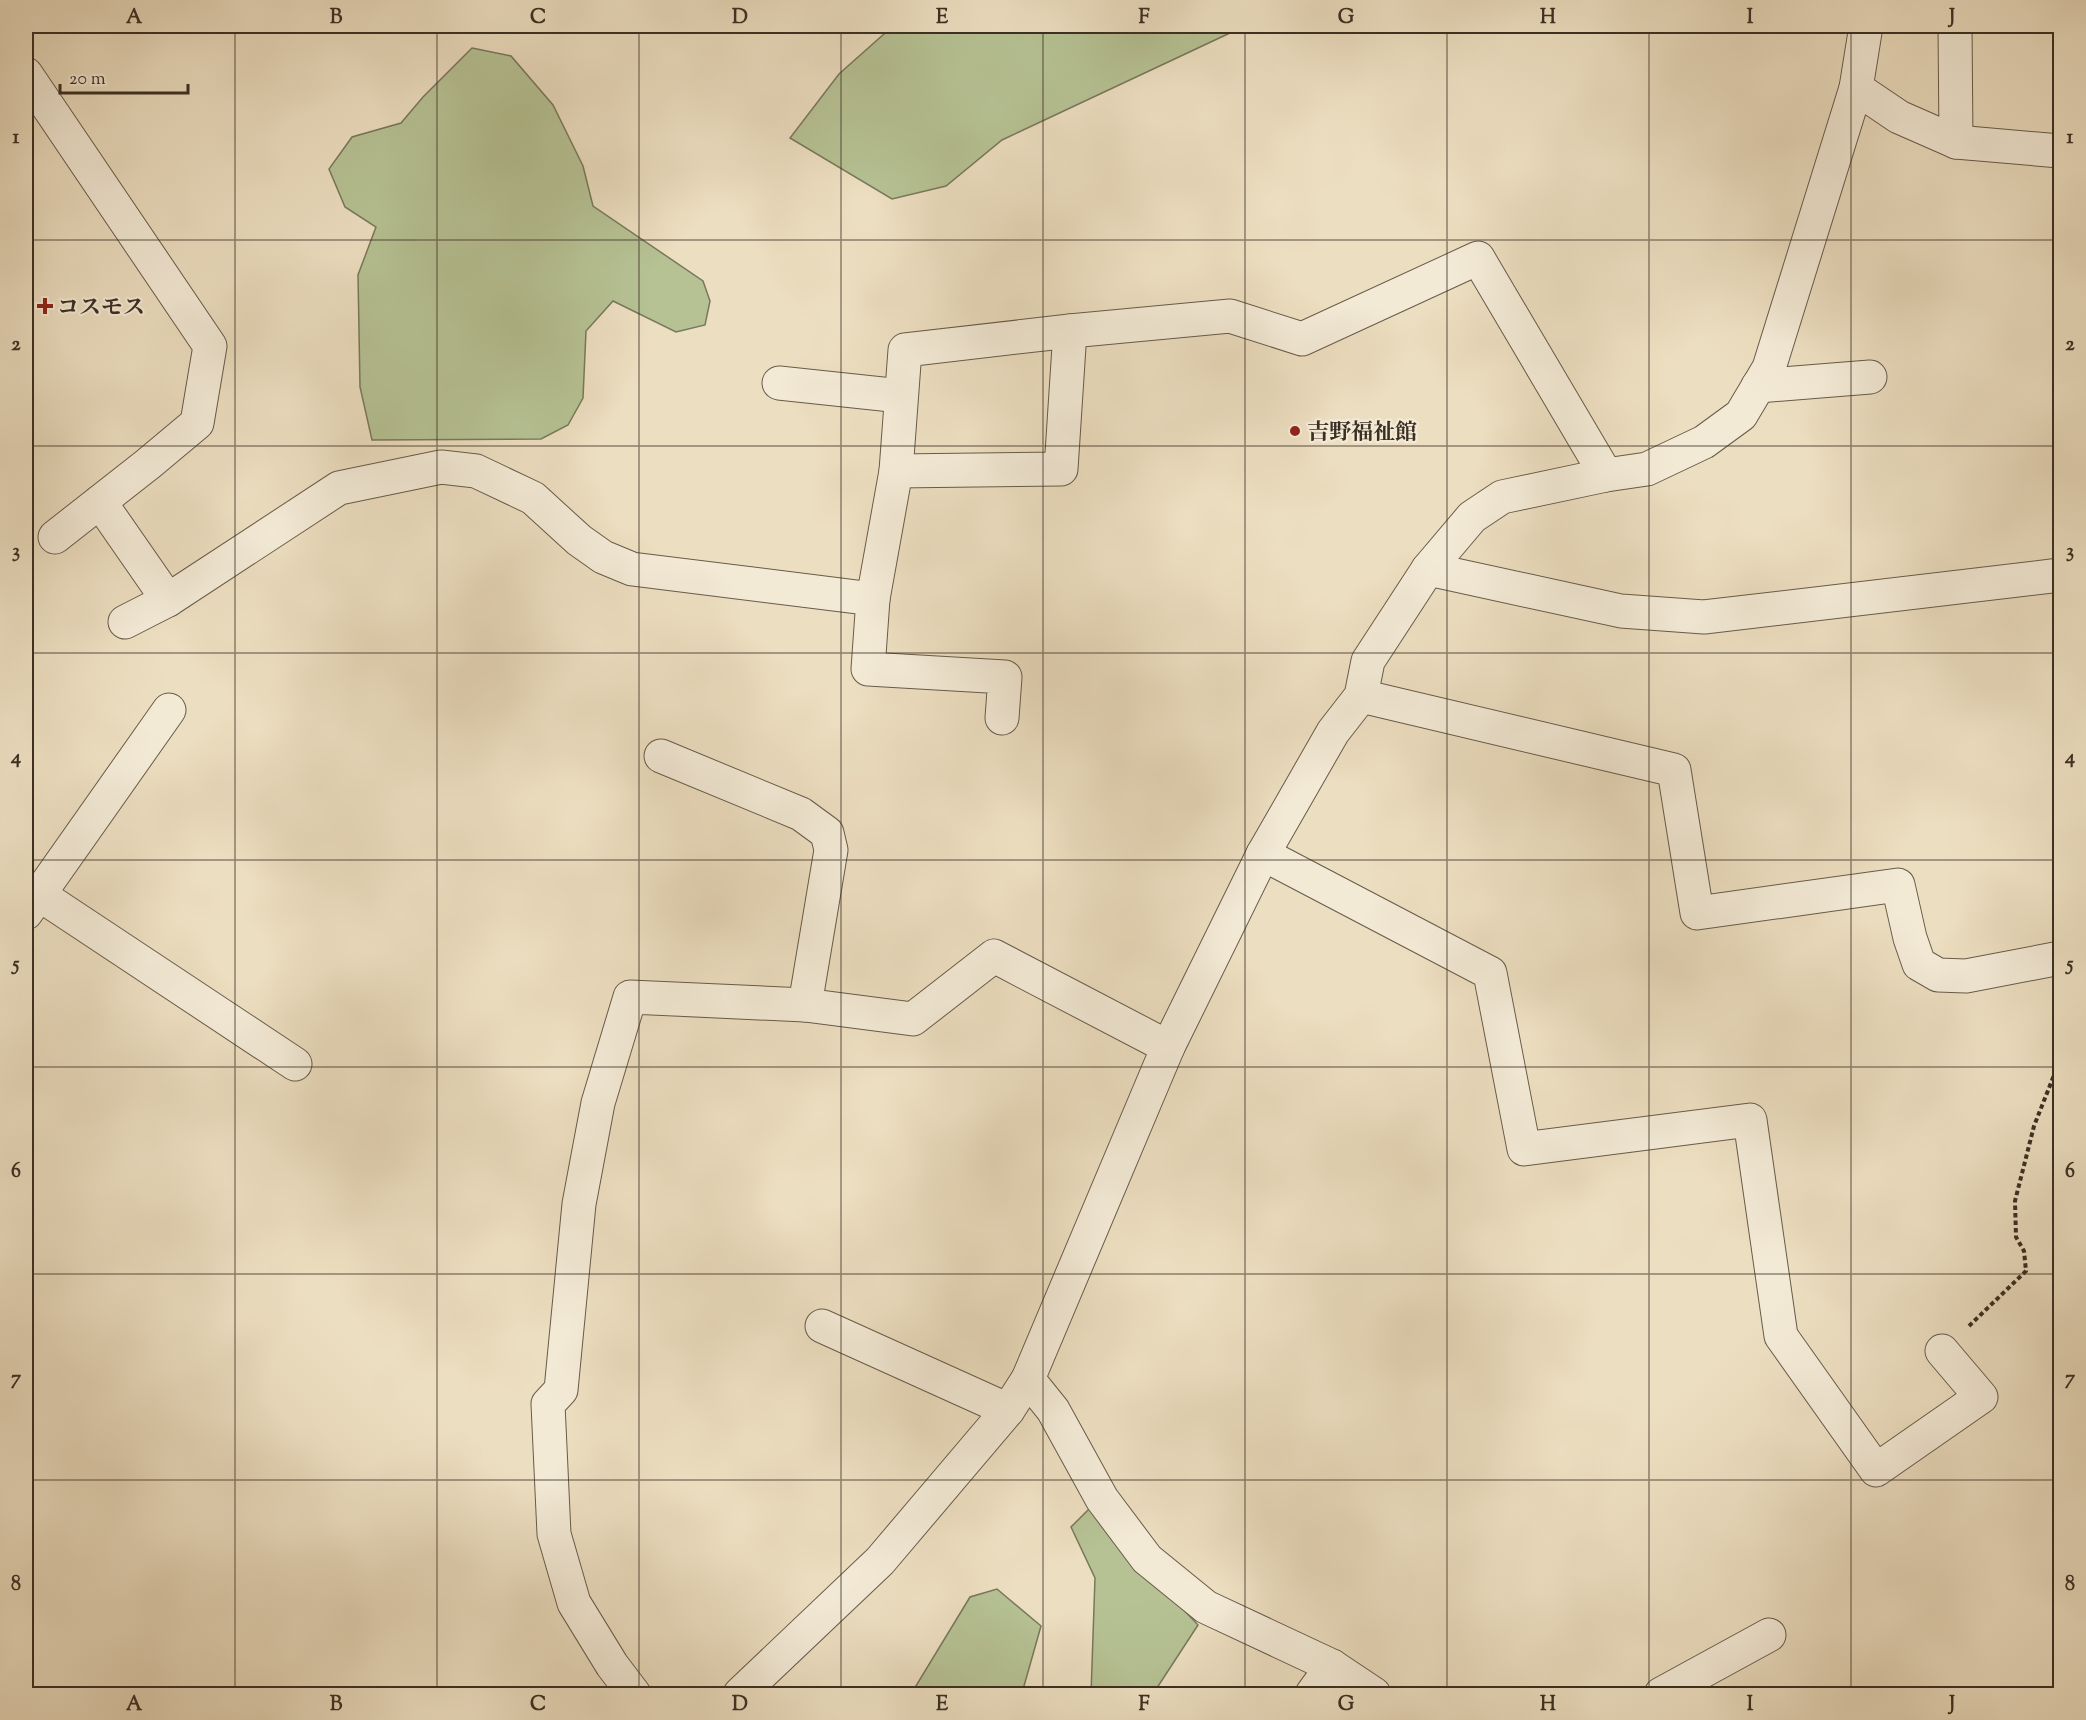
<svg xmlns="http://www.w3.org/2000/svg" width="2086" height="1720" font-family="'Sorts Mill Goudy','Noto Serif JP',serif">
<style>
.green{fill:#b6c294;stroke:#78785c;stroke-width:1.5}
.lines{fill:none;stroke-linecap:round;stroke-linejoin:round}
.minor-casing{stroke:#675b4a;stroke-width:35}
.path{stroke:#3b2f23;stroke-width:4;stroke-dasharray:4.5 3;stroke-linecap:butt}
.minor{stroke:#f3ead6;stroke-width:33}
.grid{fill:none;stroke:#3b2f23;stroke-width:1.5;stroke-opacity:0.55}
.poi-dot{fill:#8f2418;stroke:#f3ead6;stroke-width:2}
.labels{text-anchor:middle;stroke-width:4.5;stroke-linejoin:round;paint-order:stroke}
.poi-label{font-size:22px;font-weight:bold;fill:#3b2f23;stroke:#f3ead6;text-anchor:start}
.neatline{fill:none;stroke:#3b2f23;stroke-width:2}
.grid-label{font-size:20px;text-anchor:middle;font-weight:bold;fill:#3b2f23}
</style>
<rect width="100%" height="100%" fill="#ecdec0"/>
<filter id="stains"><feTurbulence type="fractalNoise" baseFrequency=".00333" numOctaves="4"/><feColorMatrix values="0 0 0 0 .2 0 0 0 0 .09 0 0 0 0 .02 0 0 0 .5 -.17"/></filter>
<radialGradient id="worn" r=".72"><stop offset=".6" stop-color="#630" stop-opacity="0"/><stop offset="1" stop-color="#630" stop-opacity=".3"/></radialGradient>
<g class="green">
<path d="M893 26H1239L1232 32 1002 140 946 186 892 199 790 138 839 74Z"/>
<path d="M472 48 511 56 553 105 583 166 593 206 703 281 710 301 705 325 676 332 613 301 586 331 583 398 568 425 541 439 372 440 360 387 358 275 376 227 345 207 329 169 352 137 401 123 423 97Z"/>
<path d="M1089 1509 1198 1625 1153 1694H1091L1095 1578 1071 1527Z"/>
<path d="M997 1589 1041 1626 1024 1686 1027 1694H911L970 1597Z"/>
</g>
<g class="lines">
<g class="minor-casing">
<g id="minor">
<path d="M1955 26 1956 142"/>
<path d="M26 74 210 346 197 423 148 464 55 537"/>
<path d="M1856 88 1899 117 1956 142 2060 151"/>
<path d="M779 383 901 396"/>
<path d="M1758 386 1870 377"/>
<path d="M896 471 1061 469 1070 331"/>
<path d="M100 502 168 600"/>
<path d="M1428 569 1621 611 1704 617 2060 575"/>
<path d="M873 599 868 669 1005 677 1002 718"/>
<path d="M125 622 168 600 339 488 441 467 476 471 533 498 579 540 603 557 632 569 873 599 896 471 905 350 1070 331 1230 316 1302 339 1478 258 1606 475"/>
<path d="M1361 696 1674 770 1697 913 1898 885 1910 938 1919 964 1938 975 1966 976 2060 958"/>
<path d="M661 756 801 814 827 833 831 850 805 1005"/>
<path d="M1263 854 1490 973 1524 1149 1750 1120 1781 1336 1876 1470 1981 1397 1942 1351"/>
<path d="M40 895 295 1064"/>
<path d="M26 913 169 710"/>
<path d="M822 1326 1008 1410"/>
<path d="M1028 1379 1053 1410 1102 1499 1147 1559 1206 1607 1332 1666 1374 1694"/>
<path d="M634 1694 612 1665 574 1603 554 1534 548 1404 561 1390 579 1204 598 1103 630 997 805 1005 913 1019 994 956 1168 1047"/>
<path d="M740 1694 880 1561 1008 1410 1028 1379 1168 1047 1263 854 1333 732 1361 696 1368 661 1428 569 1472 517 1502 497 1606 475 1647 469 1704 442 1741 415 1769 368 1856 88 1866 26"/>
<path d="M1312 1694 1332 1666"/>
<path d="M1661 1694 1769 1635"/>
</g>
</g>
<path class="path" d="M1969 1326 2026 1271 2024 1251 2016 1237 2015 1201 2034 1126 2060 1060"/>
<use href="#minor" class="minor"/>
</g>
<path class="grid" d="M235 26V1694M437 26V1694M639 26V1694M841 26V1694M1043 26V1694M1245 26V1694M1447 26V1694M1649 26V1694M1851 26V1694M26 240H2060M26 446H2060M26 653H2060M26 860H2060M26 1067H2060M26 1274H2060M26 1480H2060"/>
<g class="poi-dot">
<path d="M42 297h6v6h6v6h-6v6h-6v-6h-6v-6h6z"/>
<circle cx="1295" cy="431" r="6"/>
</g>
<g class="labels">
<g class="poi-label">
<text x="57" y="314">コスモス</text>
<text x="1307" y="439">吉野福祉館</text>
</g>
</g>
<rect width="2086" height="1720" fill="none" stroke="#ecdec0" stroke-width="66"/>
<path d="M60 84v9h128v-9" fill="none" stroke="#3b2f23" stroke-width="3"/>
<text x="69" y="84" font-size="18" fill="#3b2f23" stroke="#f3ead6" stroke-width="4.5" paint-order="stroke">20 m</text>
<rect x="33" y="33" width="2020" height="1654" class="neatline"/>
<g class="grid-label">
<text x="134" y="23">A</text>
<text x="336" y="23">B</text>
<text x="538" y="23">C</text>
<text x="740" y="23">D</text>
<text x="942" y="23">E</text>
<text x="1144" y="23">F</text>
<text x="1346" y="23">G</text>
<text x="1548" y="23">H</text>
<text x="1750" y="23">I</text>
<text x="1952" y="23">J</text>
<text x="16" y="143">1</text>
<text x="2070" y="143">1</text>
<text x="16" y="350">2</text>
<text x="2070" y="350">2</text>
<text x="16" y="557">3</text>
<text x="2070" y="557">3</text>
<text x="16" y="763">4</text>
<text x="2070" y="763">4</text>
<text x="16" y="970">5</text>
<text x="2070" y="970">5</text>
<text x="16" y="1177">6</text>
<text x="2070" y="1177">6</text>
<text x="16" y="1384">7</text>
<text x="2070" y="1384">7</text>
<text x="16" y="1590">8</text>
<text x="2070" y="1590">8</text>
<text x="134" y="1710">A</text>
<text x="336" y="1710">B</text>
<text x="538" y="1710">C</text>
<text x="740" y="1710">D</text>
<text x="942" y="1710">E</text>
<text x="1144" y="1710">F</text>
<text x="1346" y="1710">G</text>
<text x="1548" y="1710">H</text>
<text x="1750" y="1710">I</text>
<text x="1952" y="1710">J</text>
</g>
<rect width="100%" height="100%" filter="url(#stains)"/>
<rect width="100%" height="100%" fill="url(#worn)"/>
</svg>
